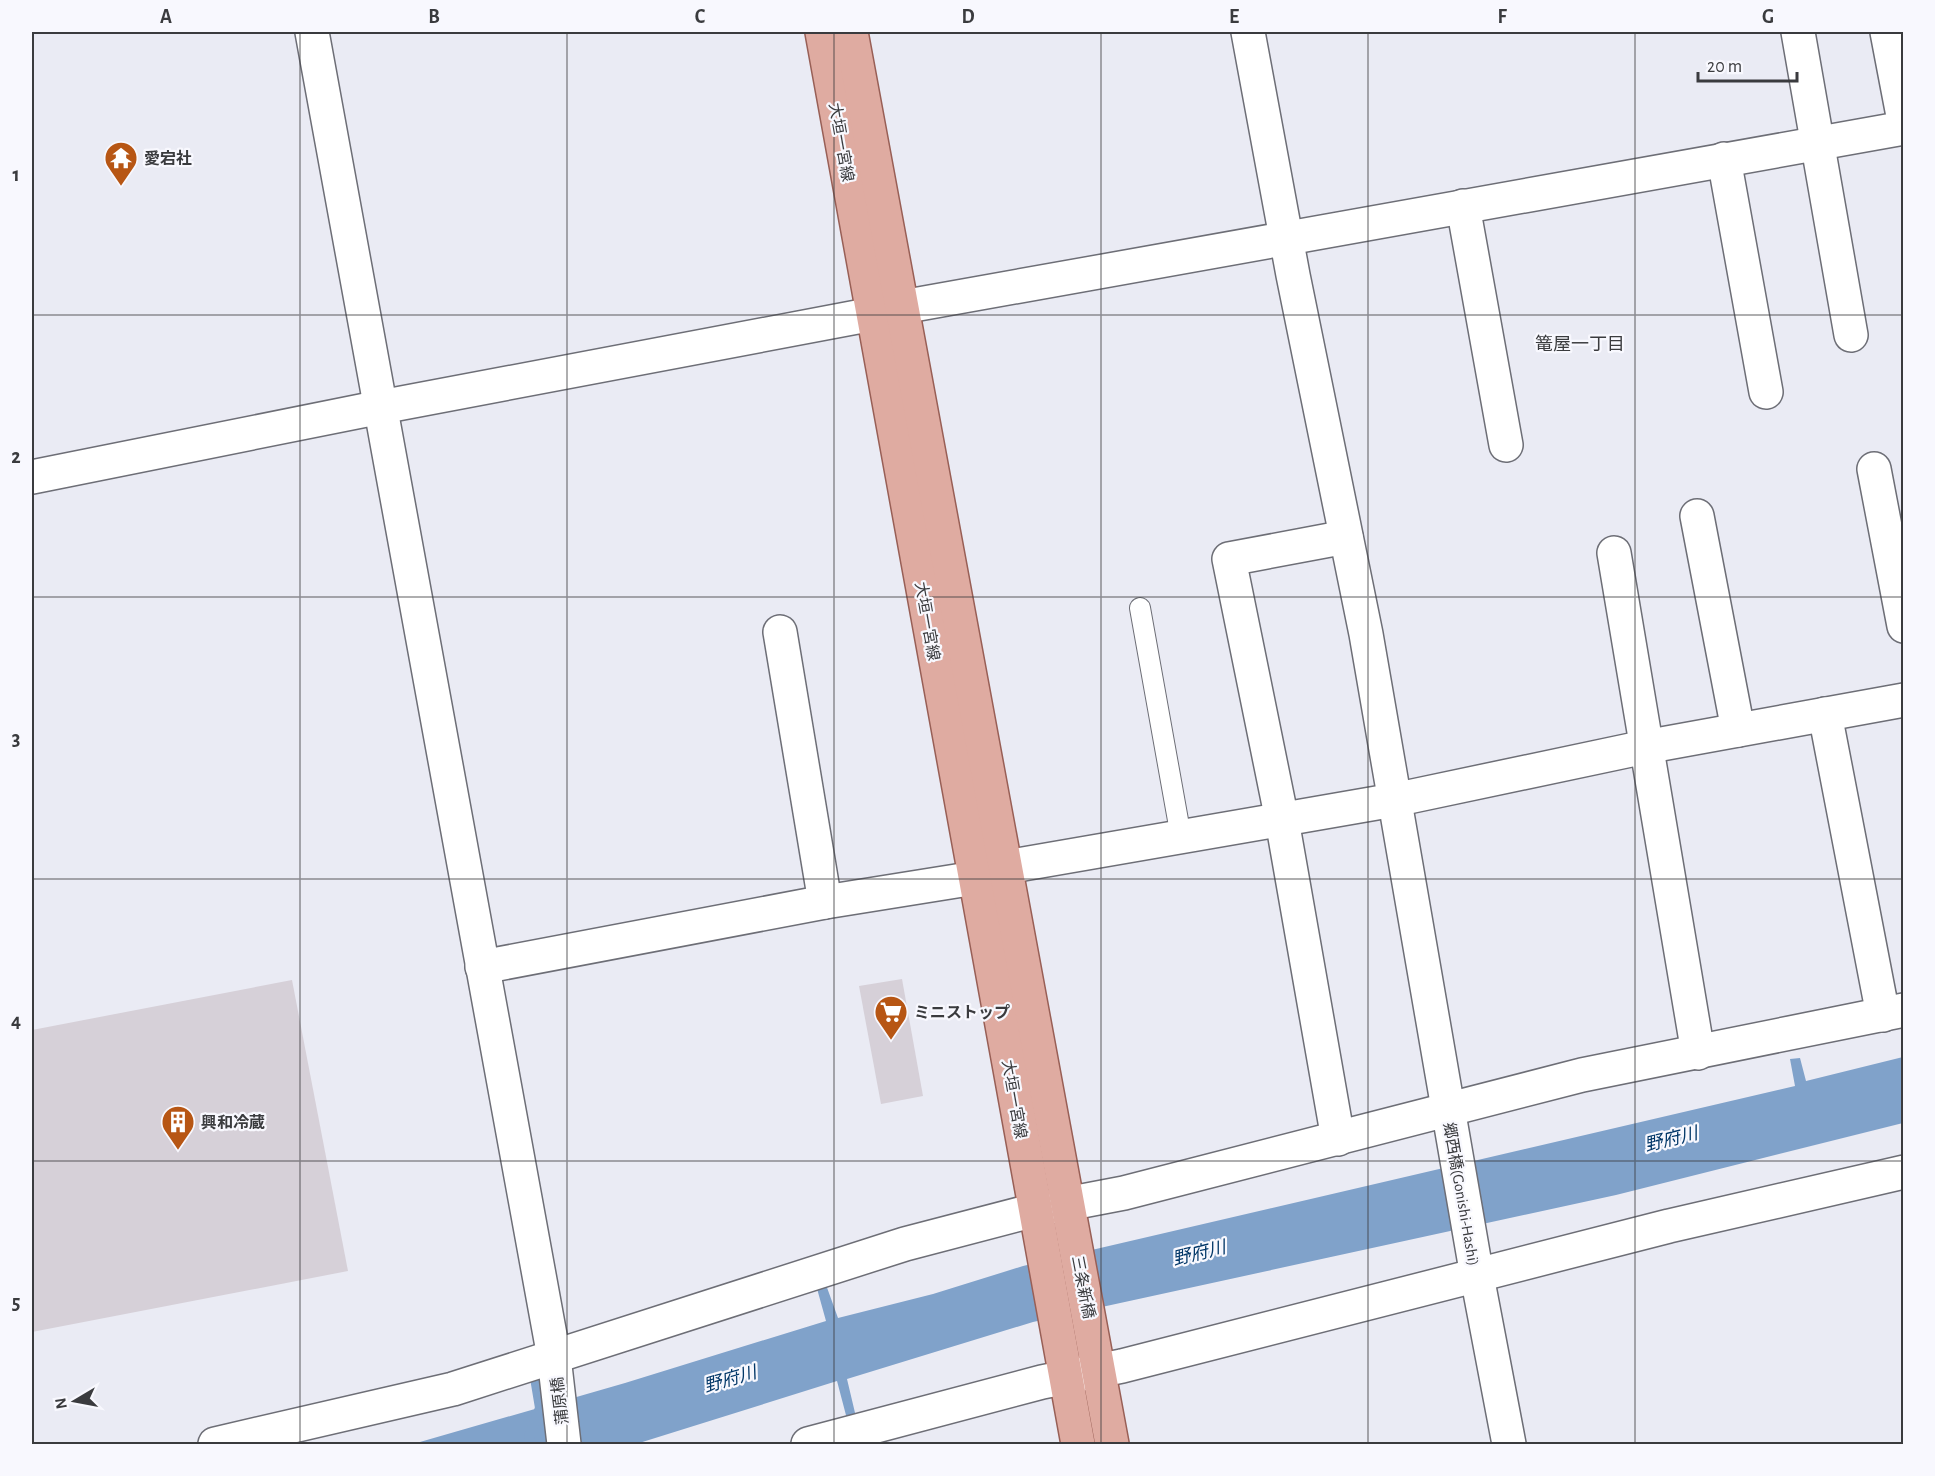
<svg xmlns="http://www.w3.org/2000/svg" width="1935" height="1476" font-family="'Alegreya Sans','Noto Sans JP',sans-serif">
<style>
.water{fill:#80a2ca}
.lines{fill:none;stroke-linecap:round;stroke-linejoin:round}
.stream{stroke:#80a2ca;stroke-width:10}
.building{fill:#d6d0d8}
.lane-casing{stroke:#6d6e76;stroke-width:22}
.street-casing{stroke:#6d6e76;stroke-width:36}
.primary-casing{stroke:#985f56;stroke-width:36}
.lane{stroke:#fff;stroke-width:20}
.street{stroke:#fff;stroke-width:33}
.primary{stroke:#dfaba1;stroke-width:33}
.grid{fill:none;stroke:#3a3b3e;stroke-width:1.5;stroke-opacity:0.55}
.labels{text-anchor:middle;stroke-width:4.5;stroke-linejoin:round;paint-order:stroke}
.street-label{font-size:16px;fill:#3a3b3e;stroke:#f8f8fe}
.poi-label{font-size:16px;font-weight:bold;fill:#3a3b3e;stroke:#f8f8fe;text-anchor:start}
.neighbourhood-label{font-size:18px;fill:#3a3b3e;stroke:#f8f8fe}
.water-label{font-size:18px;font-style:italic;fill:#023768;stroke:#f8f8fe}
.neatline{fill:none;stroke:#3a3b3e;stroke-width:2}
.grid-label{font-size:20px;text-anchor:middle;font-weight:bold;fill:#3a3b3e}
</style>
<rect width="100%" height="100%" fill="#eaebf4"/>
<path class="water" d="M1903 1057V1123L1616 1195 1033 1322 847 1379 856 1417 847 1419 837 1381 636 1444H413L625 1383 826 1321 816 1285 825 1282 838 1318 933 1294 1023 1266 1795 1086 1790 1059 1800 1058 1806 1081Z"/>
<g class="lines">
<path class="stream" d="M531 1444 529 1436 540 1408 535 1378"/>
</g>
<g class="building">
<path d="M902 979 923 1096 881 1104 859 986Z"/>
<path d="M292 980 348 1271 32 1332V1030Z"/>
</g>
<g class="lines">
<g class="lane-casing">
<path id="lane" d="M1140 608 1181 837"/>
</g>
<g class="street-casing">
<g id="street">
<path d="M312 32 554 1357 564 1444"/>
<path d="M1248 32 1293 275 1366 634 1477 1276 1509 1444"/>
<path d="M1798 32 1851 335"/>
<path d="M1887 32 1904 121"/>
<path d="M1724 159 1766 392"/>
<path d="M1463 206 1506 445"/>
<path d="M902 307 1904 128"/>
<path d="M1874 469 1904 626"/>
<path d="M32 477 381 407 873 314"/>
<path d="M1697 516 1738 730"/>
<path d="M1614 553 1698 1053"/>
<path d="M780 632 825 902"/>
<path d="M1825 714 1883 1015"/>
<path d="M1006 867 1394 800 1645 747 1904 700"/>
<path d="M482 967 825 902 975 878"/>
<path d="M1338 1139 1282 820 1229 559 1346 537"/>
<path d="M215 1444 453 1389 905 1244 1035 1210 1124 1193 1582 1075 1904 1010"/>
<path d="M808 1444 1042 1382 1122 1366 1669 1226 1904 1172"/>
</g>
</g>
<g class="primary-casing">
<g id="primary">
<path d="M822 32 1078 1444"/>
<path d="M851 32 1112 1444"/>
</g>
</g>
<use href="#lane" class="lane"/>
<use href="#street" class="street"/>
<use href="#primary" class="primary"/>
</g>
<path class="grid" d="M300 32V1444M567 32V1444M834 32V1444M1101 32V1444M1368 32V1444M1635 32V1444M32 315H1904M32 597H1904M32 879H1904M32 1161H1904"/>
<defs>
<g id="temple-pin" transform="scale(1.725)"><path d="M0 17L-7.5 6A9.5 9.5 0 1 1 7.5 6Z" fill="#b75614" stroke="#f8f8fe"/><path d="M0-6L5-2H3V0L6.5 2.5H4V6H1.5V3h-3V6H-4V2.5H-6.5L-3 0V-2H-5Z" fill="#fff"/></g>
<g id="supermarket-pin" transform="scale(1.725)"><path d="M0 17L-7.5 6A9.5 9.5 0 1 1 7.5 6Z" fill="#b75614" stroke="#f8f8fe"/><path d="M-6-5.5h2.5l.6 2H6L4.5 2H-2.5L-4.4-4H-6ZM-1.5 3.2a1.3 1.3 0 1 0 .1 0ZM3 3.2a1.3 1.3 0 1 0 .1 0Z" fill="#fff"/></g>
<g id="building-pin" transform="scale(1.725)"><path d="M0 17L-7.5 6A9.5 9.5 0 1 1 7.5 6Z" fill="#b75614" stroke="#f8f8fe"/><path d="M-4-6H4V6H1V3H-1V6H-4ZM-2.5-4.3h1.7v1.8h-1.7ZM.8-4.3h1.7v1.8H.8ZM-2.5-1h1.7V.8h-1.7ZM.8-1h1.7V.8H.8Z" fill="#fff"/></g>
</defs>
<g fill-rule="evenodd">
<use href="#temple-pin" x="121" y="158"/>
<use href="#supermarket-pin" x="891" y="1012"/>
<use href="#building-pin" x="178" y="1122"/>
</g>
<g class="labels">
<g class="street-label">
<text transform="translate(842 142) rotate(80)" y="6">大垣一宮線</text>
<text transform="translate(928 621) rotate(80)" y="6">大垣一宮線</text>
<text transform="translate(1015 1099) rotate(80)" y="6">大垣一宮線</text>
<text transform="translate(1462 1194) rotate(80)" y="6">郷西橋(Gonishi-Hashi)</text>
<text transform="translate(1084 1287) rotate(79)" y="6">三条新橋</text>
<text transform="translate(559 1401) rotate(-97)" y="6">蒲原橋</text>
</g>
<g class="poi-label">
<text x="144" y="164">愛宕社</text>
<text x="914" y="1018">ミニストップ</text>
<text x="201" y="1128">興和冷蔵</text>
</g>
<g class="neighbourhood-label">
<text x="1580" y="350">篭屋一丁目</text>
</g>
<g class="water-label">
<text transform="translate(1671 1139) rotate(-14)" y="6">野府川</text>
<text transform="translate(1199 1253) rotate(-14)" y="6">野府川</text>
<text transform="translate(730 1379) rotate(-16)" y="6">野府川</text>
</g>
</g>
<rect width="1935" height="1476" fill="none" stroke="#f8f8fe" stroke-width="66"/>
<g transform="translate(75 1401) rotate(260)" stroke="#f8f8fe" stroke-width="4.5" paint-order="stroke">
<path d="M0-4.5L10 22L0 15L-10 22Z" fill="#3a3b3e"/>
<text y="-9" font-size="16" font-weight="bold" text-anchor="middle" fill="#3a3b3e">N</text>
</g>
<path d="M1698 72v9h99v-9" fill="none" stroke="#3a3b3e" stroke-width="3"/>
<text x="1707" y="72" font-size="18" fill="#3a3b3e" stroke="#f8f8fe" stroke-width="4.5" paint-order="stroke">20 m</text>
<rect x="33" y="33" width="1869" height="1410" class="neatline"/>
<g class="grid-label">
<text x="166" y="23">A</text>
<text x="434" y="23">B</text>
<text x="700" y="23">C</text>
<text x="968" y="23">D</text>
<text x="1234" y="23">E</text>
<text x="1502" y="23">F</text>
<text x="1768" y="23">G</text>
<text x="16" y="181">1</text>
<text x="16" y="463">2</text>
<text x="16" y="745">3</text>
<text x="16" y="1027">4</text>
<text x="16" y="1309">5</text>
</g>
</svg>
